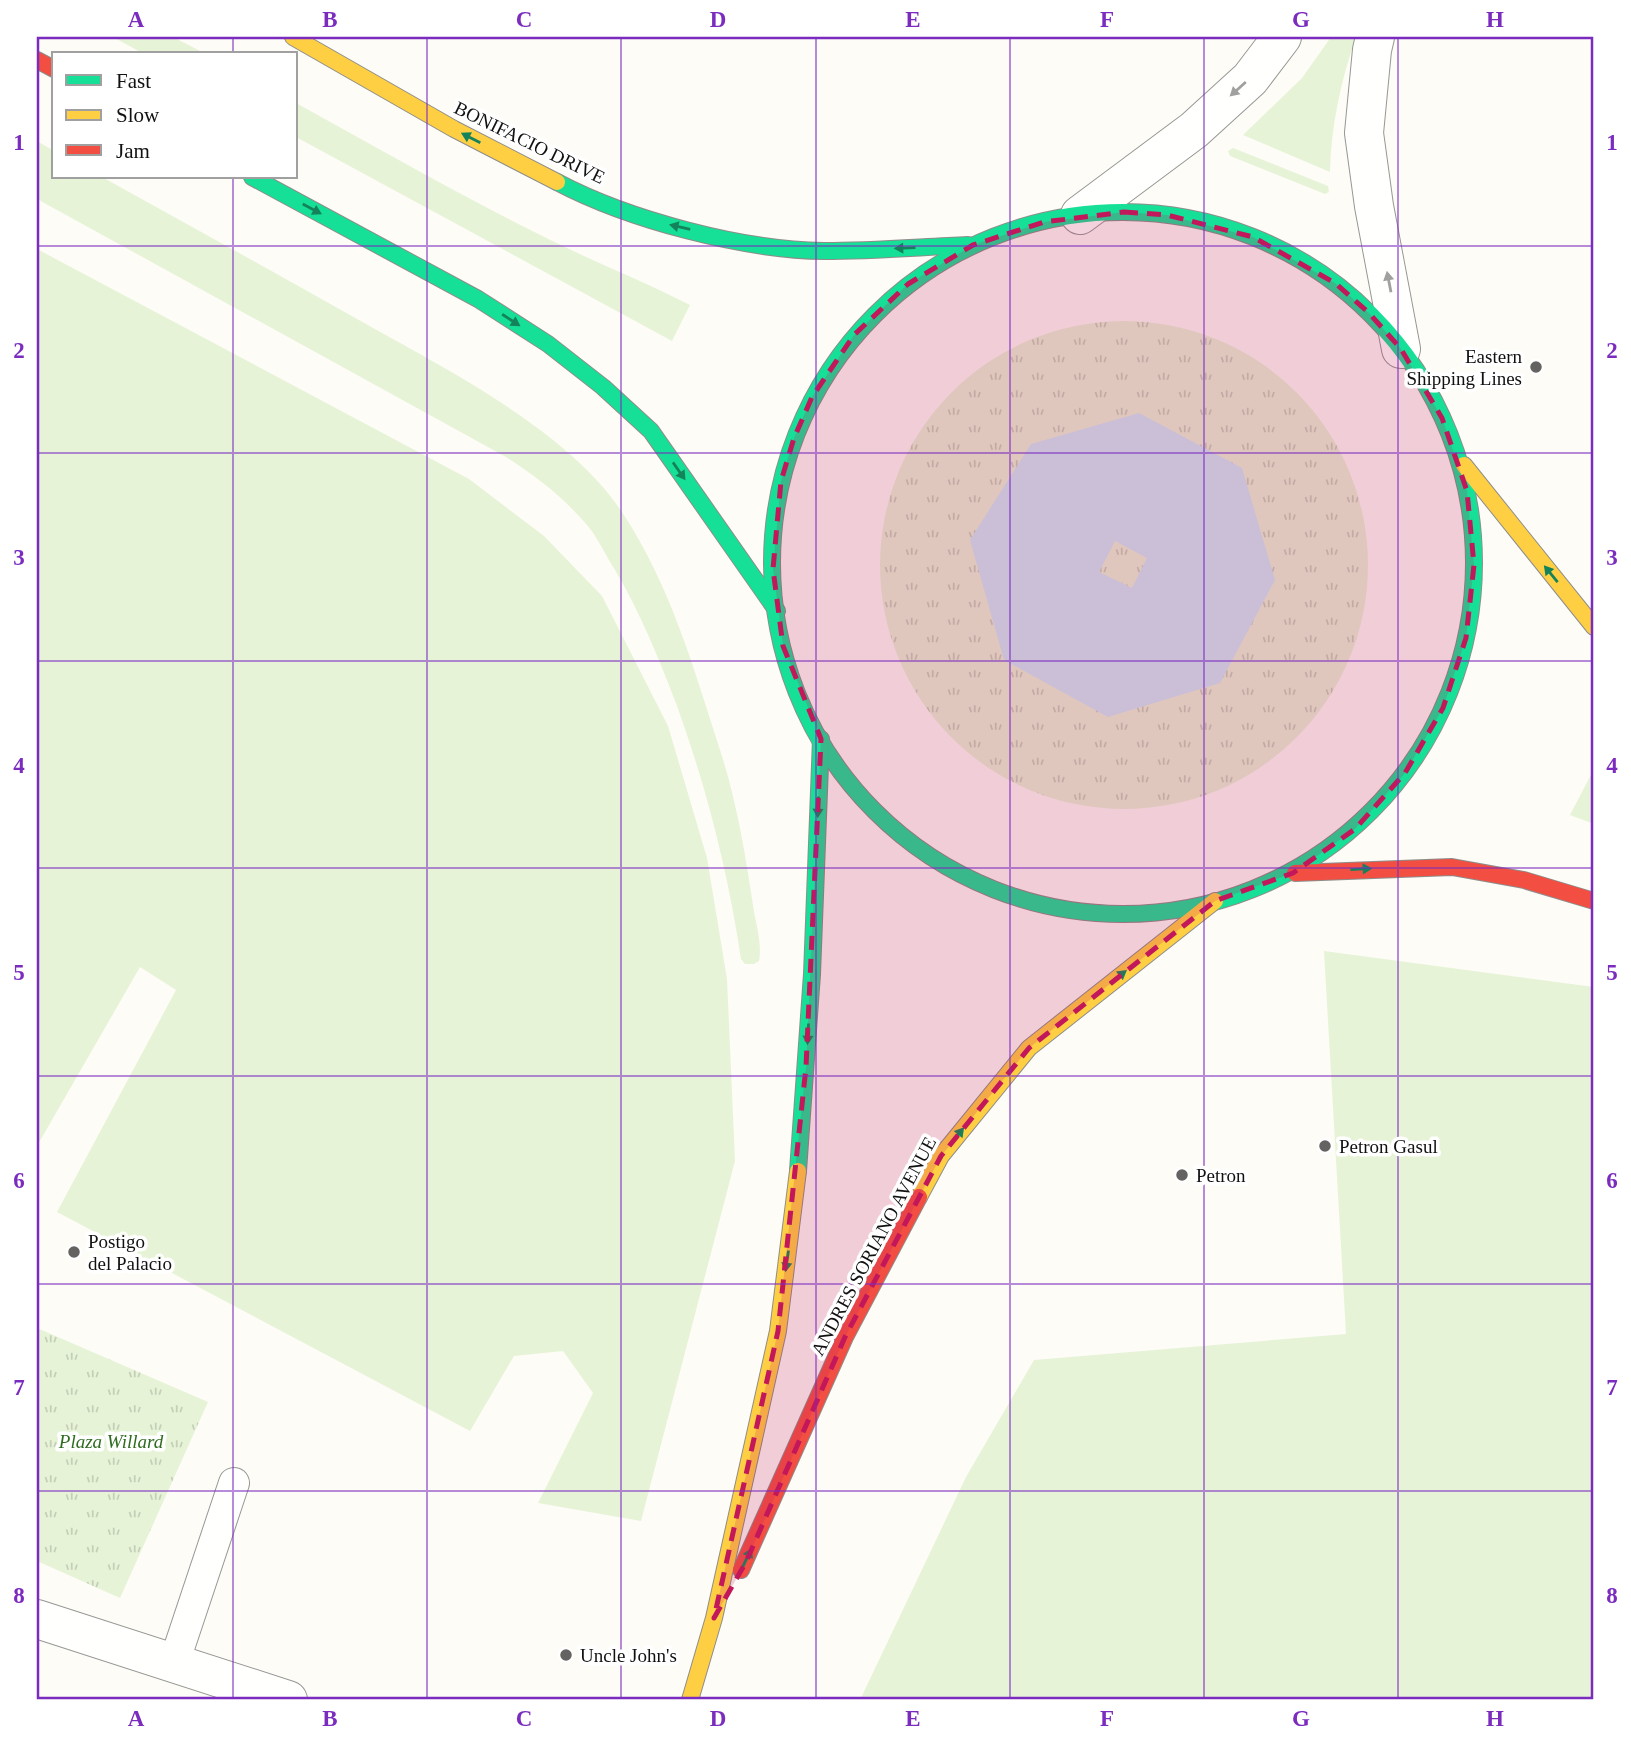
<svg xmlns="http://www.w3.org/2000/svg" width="1631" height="1737" font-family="'Times New Roman',serif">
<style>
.grass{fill:#e7f3d7}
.park{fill:url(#park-tufts)}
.water{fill:#cde8f7;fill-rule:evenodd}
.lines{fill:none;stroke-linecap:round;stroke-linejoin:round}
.lane-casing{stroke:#979795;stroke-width:32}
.street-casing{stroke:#979795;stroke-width:40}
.fast-casing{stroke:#8e8d8b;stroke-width:18}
.slow-casing{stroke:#8e8d8b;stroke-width:18}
.jam-casing{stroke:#8e8d8b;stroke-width:18}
.lane{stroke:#fffffe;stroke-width:30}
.street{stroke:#fffffe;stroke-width:38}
.fast{stroke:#16e098;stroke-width:16}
.slow{stroke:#ffcf43;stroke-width:16}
.jam{stroke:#f24e42;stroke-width:16}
.oneway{fill:#a0a09f}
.oneway2{fill:#14835b}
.marked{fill:#c2185b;fill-opacity:0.2;stroke:#c2185b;stroke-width:5;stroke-dasharray:14 9;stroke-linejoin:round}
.grid{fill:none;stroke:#7b2cbf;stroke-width:2;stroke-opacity:0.55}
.poi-dot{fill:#646362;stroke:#fff;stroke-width:2.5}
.labels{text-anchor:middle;stroke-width:7;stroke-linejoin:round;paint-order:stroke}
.street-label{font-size:19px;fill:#111;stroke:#fff}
.poi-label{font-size:19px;fill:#111;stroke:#fff;text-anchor:start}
.park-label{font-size:19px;font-style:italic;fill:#2f6b1f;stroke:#fff}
.neatline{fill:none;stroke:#7b2cbf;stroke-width:2.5}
.grid-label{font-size:23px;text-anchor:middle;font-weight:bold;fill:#7b2cbf}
</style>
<defs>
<pattern id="park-tufts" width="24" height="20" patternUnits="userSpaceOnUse" patternTransform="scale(1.75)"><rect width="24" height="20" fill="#e7f3d7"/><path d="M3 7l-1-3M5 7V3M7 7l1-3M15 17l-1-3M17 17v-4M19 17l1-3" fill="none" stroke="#c5cfb8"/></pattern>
</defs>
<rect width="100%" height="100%" fill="#fdfcf7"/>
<g class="grass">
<path d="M113 37H173L206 54H144Z"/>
<path d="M1331 37H1356C1341 80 1331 126 1330 172L1243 135 1302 78Z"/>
<path d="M296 103C391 155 485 210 584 256 619 272 655 287 690 305L672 341 296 137Z"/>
<path d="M37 141 54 151V177H102C187 224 272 271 357 319 442 367 567 429 622 512 671 587 693 666 720 750 737 802 746 858 754 912 757 927 762 946 759 961L754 964H745L741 959C728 872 707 789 677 706 659 659 641 614 615 570 606 556 598 538 587 525 562 496 537 477 506 457L37 199Z"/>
<path d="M1233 148 1328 186 1329 192 1325 194 1230 156 1228 151Z"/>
<path d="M37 249 469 479 544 536 602 596 668 726 707 858 727 979 735 1161 641 1521 538 1503 593 1393 563 1351 514 1356 470 1431 57 1212 176 990 140 967 37 1146Z"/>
<path d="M1594 769V824L1570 815Z"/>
<path d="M1324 951 1594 987V1700H860L966 1477 1034 1360 1346 1334Z"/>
</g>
<g class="park">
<circle cx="1124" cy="565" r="244"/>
<path d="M37 1328 208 1402 120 1598 37 1561Z"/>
</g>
<path class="water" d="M1139 413 1242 468 1275 580 1220 683 1108 717 1004 660 970 540 1031 444ZM1115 541 1147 558 1132 588 1099 572Z"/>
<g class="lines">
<g class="lane-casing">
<path id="lane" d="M174 1663 234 1483"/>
</g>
<g class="street-casing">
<g id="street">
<path d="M1375 37 1372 50 1364 133 1374 206 1401 349"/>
<path d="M1080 215 1194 130 1250 79 1282 37"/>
<path d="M37 1619 288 1700"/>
</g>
</g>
<g class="fast-casing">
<g id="fast">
<path d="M252 177 478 299 548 344 603 387 651 431 777 611"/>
<path d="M557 182C629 220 743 250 824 251 872 251 920 247 968 245"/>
<circle cx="1123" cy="563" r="351"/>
<path d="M798 1171 812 974 821 739"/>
</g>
</g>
<g class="slow-casing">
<g id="slow">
<path d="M293 37 454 129 557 182"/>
<path d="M1464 465 1594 627"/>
<path d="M919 1197 941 1156 1029 1048 1215 901"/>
<path d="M690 1700 714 1618 778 1331 798 1171"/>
</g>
</g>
<g class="jam-casing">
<g id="jam">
<path d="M37 60 54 69"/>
<path d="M1295 873 1452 867 1524 880 1594 901"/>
<path d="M741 1570 845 1337 919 1197"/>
</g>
</g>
<use href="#lane" class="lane"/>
<use href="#street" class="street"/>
<use href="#fast" class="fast"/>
<use href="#slow" class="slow"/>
<use href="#jam" class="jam"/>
</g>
<defs><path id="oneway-solid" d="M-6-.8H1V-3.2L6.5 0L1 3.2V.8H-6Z" transform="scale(1.75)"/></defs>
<g class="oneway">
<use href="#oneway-solid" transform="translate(1238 89) rotate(138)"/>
<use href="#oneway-solid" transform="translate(1389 282) rotate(-101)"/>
</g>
<g class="oneway2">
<use href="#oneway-solid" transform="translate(471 138) rotate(-153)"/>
<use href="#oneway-solid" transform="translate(312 209) rotate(28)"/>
<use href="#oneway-solid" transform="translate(680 227) rotate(-167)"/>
<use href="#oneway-solid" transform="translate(905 248) rotate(178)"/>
<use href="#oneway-solid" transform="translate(511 320) rotate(33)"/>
<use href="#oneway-solid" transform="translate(679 471) rotate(55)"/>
<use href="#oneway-solid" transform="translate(1551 574) rotate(-129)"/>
<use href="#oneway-solid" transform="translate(818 807) rotate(92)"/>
<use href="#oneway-solid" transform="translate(1361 869) rotate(-3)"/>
<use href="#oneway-solid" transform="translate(1118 977) rotate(-38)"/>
<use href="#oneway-solid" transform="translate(808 1034) rotate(93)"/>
<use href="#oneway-solid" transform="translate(957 1136) rotate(-51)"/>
<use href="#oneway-solid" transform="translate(787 1261) rotate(98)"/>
<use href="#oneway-solid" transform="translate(747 1558) rotate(-64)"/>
</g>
<path class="marked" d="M1124 212 1167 215 1253 237 1335 283 1369 313 1401 349 1442 418 1467 491 1474 565 1466 638 1443 708 1405 773 1355 829 1293 873 1215 901 1029 1048 941 1156 845 1337 746 1562 714 1618 778 1331 806 1067 821 739 783 646 773 569 781 481 794 438 812 397 854 335 908 284 973 245 1044 222Z"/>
<path class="grid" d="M233 37V54M427 37V1700M621 37V1700M816 37V1700M1010 37V1700M1204 37V1700M1398 37V1700M233 177V1700M37 246H1594M37 453H1594M37 661H1594M37 868H1594M37 1076H1594M37 1284H1594M37 1491H1594"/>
<g class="poi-dot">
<circle cx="1536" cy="367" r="7"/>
<circle cx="1325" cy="1146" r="7"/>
<circle cx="1182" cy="1175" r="7"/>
<circle cx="74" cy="1252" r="7"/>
<circle cx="566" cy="1655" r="7"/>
</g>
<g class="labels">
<g class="street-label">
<text transform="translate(530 142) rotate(26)" y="7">BONIFACIO DRIVE</text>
<text transform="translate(873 1246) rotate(-62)" y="7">ANDRES SORIANO AVENUE</text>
</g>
<g class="poi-label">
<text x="1522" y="363" text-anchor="end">Eastern<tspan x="1522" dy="22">Shipping Lines</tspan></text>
<text x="1339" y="1153">Petron Gasul</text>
<text x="1196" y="1182">Petron</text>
<text x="88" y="1248">Postigo<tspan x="88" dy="22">del Palacio</tspan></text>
<text x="580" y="1662">Uncle John's</text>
</g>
<g class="park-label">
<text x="111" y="1448">Plaza Willard</text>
</g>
</g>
<rect width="1631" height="1737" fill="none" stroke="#ffffff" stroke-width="77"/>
<rect x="52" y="52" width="245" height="126" fill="#ffffff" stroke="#a0a0a0" stroke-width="2"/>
<rect x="66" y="75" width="35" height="10" fill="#16e098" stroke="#a0a0a0" stroke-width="2"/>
<text x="116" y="88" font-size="21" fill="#111111">Fast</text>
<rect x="66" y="110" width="35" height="10" fill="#ffcf43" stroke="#a0a0a0" stroke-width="2"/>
<text x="116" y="122" font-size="21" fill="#111111">Slow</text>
<rect x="66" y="145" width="35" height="10" fill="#f24e42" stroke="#a0a0a0" stroke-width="2"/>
<text x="116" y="158" font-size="21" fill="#111111">Jam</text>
<rect x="38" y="38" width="1554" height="1660" class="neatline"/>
<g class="grid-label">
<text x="136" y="27">A</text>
<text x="330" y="27">B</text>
<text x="524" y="27">C</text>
<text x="718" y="27">D</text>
<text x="913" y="27">E</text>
<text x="1107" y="27">F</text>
<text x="1301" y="27">G</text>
<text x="1495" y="27">H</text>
<text x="19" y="150">1</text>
<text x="1612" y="150">1</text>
<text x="19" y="358">2</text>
<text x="1612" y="358">2</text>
<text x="19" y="565">3</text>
<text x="1612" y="565">3</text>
<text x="19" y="773">4</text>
<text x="1612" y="773">4</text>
<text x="19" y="980">5</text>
<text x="1612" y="980">5</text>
<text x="19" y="1188">6</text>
<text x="1612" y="1188">6</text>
<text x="19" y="1395">7</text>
<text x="1612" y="1395">7</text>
<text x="19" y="1603">8</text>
<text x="1612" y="1603">8</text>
<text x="136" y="1726">A</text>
<text x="330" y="1726">B</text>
<text x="524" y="1726">C</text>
<text x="718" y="1726">D</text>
<text x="913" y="1726">E</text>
<text x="1107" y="1726">F</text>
<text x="1301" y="1726">G</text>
<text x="1495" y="1726">H</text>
</g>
</svg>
